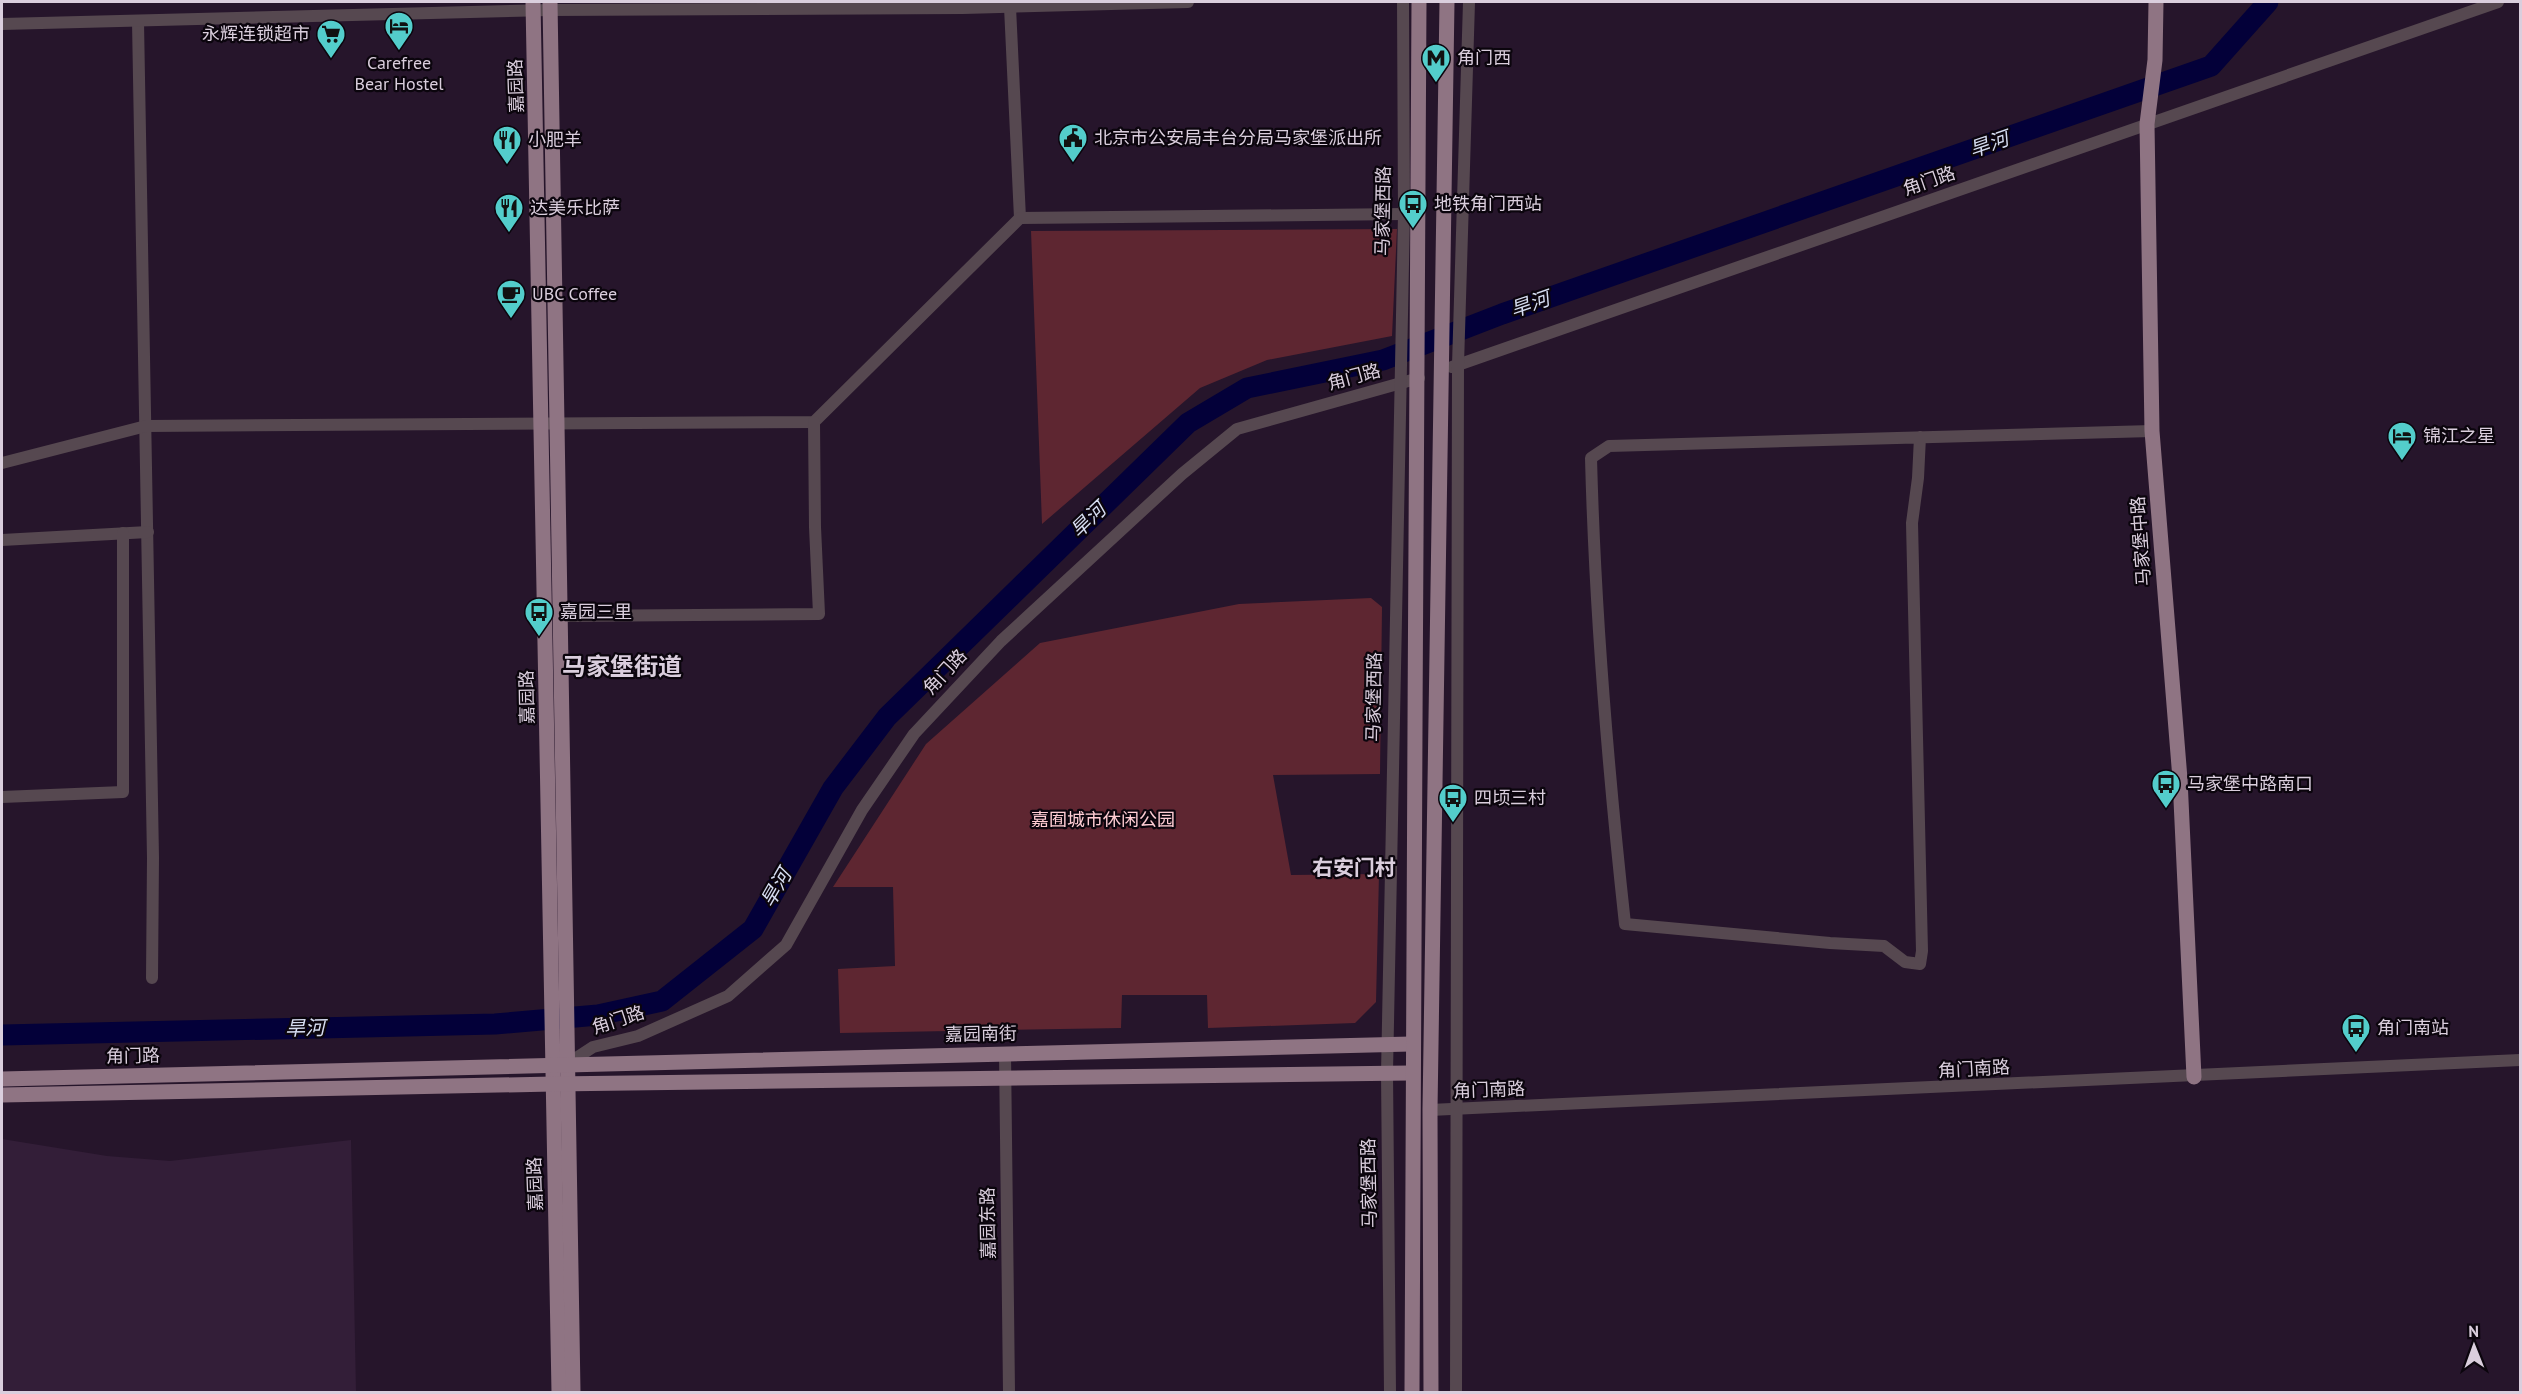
<svg xmlns="http://www.w3.org/2000/svg" width="2522" height="1394" font-family="'PT Sans','Noto Sans SC',sans-serif">
<style>
.built{fill:#331e38}
.green{fill:#5e2631}
.lines{fill:none;stroke-linecap:round;stroke-linejoin:round}
.river{stroke:#030039;stroke-width:21}
.minor{stroke:#564850;stroke-width:12}
.major{stroke:#8f7483;stroke-width:15}
.labels{text-anchor:middle;stroke-width:4.5;stroke-linejoin:round;paint-order:stroke}
.poi-label{font-size:18px;fill:#dacedd;stroke:#0b050d;text-anchor:start}
.street-label{font-size:18px;fill:#dacedd;stroke:#0b050d}
.park-label{font-size:18px;fill:#ffcdd4;stroke:#0b050d}
.water-label{font-size:20px;font-style:italic;fill:#d6ddf1;stroke:#0b050d}
.quarter-label{font-size:21px;font-weight:bold;fill:#dacedd;stroke:#0b050d}
.district-label{font-size:24px;font-weight:bold;fill:#dacedd;stroke:#0b050d}
</style>
<rect width="100%" height="100%" fill="#26152b"/>
<path class="built" d="M2 1139 107 1156 170 1161 351 1140 356 1392H2Z"/>
<g class="green">
<path d="M1397 229 1392 336 1267 360 1200 388 1042 524 1031 231Z"/>
<path d="M1371 598 1382 607 1380 774 1273 775 1291 875 1379 874 1376 1002 1355 1023 1208 1028 1207 995H1122L1121 1028 840 1033 838 969 895 966 893 887H833L926 744 1040 643 1239 604Z"/>
</g>
<g class="lines">
<path class="river" d="M2 1035 495 1024 598 1015 662 1001 753 929 833 788 887 717 1188 423 1247 388 1383 360 1502 314 2211 66 2268 2"/>
<g class="minor">
<path d="M1010 7 1020 218"/>
<path d="M138 22 153 858 152 978"/>
<path d="M2 24 550 10 963 8 1188 2"/>
<path d="M1452 367 2498 2"/>
<path d="M1920 437 1918 478 1912 523 1922 951 1920 964 1905 962 1884 946 1830 943 1625 924C1608 769 1595 614 1591 458L1609 446 2152 431"/>
<path d="M2 463 146 426 814 422 1020 218 1404 214"/>
<path d="M2 540 148 532"/>
<path d="M560 616 819 614 815 527 814 422"/>
<path d="M2 797 123 792V533"/>
<path d="M1005 1053 1009 1392"/>
<path d="M567 1064 593 1047 638 1036 728 996 786 945 862 810 914 734 1001 641 1182 474 1237 429 1419 378"/>
<path d="M1430 1110 2520 1060"/>
<path d="M1390 1392 1387 1073 1404 214 1403 2"/>
<path d="M1456 1392 1458 365 1469 2"/>
</g>
<g class="major">
<path d="M533 2 559 1392"/>
<path d="M550 2 573 1392"/>
<path d="M2156 2 2155 60 2147 124 2152 431 2180 779 2194 1077"/>
<path d="M2 1079 1411 1044"/>
<path d="M2 1095 553 1084 1410 1073"/>
<path d="M1412 1392C1410 929 1420 465 1419 2"/>
<path d="M1431 1392 1430 1110 1447 2"/>
</g>
</g>
<defs>
<g id="hotel-pin" transform="scale(1.5)"><path d="M0 17L-7.5 6A9.5 9.5 0 1 1 7.5 6Z" fill="#53cdcb" stroke="#0b050d"/><path d="M-6-4.5h1.5V1H6V5H4.5V3h-9V5H-6ZM-4 0a1.8 1.8 0 1 1 3.6 0ZM.5 0V-2.5h3Q6-2.5 6 0Z" fill="#111"/></g>
<g id="supermarket-pin" transform="scale(1.5)"><path d="M0 17L-7.5 6A9.5 9.5 0 1 1 7.5 6Z" fill="#53cdcb" stroke="#0b050d"/><path d="M-6-5.5h2.5l.6 2H6L4.5 2H-2.5L-4.4-4H-6ZM-1.5 3.2a1.3 1.3 0 1 0 .1 0ZM3 3.2a1.3 1.3 0 1 0 .1 0Z" fill="#111"/></g>
<g id="metro-pin" transform="scale(1.5)"><path d="M0 17L-7.5 6A9.5 9.5 0 1 1 7.5 6Z" fill="#53cdcb" stroke="#0b050d"/><path d="M-5.5 5V-5H-3L0 0L3-5H5.5V5H3V-.5L0 4L-3-.5V5Z" fill="#111"/></g>
<g id="civic-pin" transform="scale(1.5)"><path d="M0 17L-7.5 6A9.5 9.5 0 1 1 7.5 6Z" fill="#53cdcb" stroke="#0b050d"/><path d="M-.6-6.5H3V-4.5H.6V-3L4-1V1h2V6H-6V1h2V-1L-.6-3ZM-1.2 2.5V6h2.4V2.5Z" fill="#111"/></g>
<g id="restaurant-pin" transform="scale(1.5)"><path d="M0 17L-7.5 6A9.5 9.5 0 1 1 7.5 6Z" fill="#53cdcb" stroke="#0b050d"/><path d="M-5-6h1v4h1v-4h1v4h1v-4h1v5L-1.5 .5V6h-2V.5L-5-1ZM5-6V6H3V1.5H1.5Q1.5-4 5-6Z" fill="#111"/></g>
<g id="bus-pin" transform="scale(1.5)"><path d="M0 17L-7.5 6A9.5 9.5 0 1 1 7.5 6Z" fill="#53cdcb" stroke="#0b050d"/><path d="M-5-6H5V4H4V6H2V4H-2V6H-4V4H-5ZM-3.5-4V0h7V-4ZM-3.5 1.2v1.5H-2V1.2ZM2 1.2v1.5H3.5V1.2Z" fill="#111"/></g>
<g id="cafe-pin" transform="scale(1.5)"><path d="M0 17L-7.5 6A9.5 9.5 0 1 1 7.5 6Z" fill="#53cdcb" stroke="#0b050d"/><path d="M-5.5-4.5H6V0H3Q3 3.5 0 3.5H-2.5Q-5.5 3.5-5.5 0ZM3-3.2v2h1.7v-2ZM-6 4.5H4V6H-6Z" fill="#111"/></g>
</defs>
<g fill-rule="evenodd">
<use href="#hotel-pin" x="399" y="26"/>
<use href="#supermarket-pin" x="331" y="34"/>
<use href="#metro-pin" x="1436" y="58"/>
<use href="#civic-pin" x="1073" y="138"/>
<use href="#restaurant-pin" x="507" y="140"/>
<use href="#bus-pin" x="1413" y="204"/>
<use href="#restaurant-pin" x="509" y="208"/>
<use href="#cafe-pin" x="511" y="294"/>
<use href="#hotel-pin" x="2402" y="436"/>
<use href="#bus-pin" x="539" y="612"/>
<use href="#bus-pin" x="2166" y="784"/>
<use href="#bus-pin" x="1453" y="798"/>
<use href="#bus-pin" x="2356" y="1028"/>
</g>
<g class="labels">
<g class="poi-label">
<text x="310" y="40" text-anchor="end">永辉连锁超市</text>
<text x="1457" y="64">角门西</text>
<text x="399" y="69" text-anchor="middle">Carefree<tspan x="399" dy="21">Bear Hostel</tspan></text>
<text x="1094" y="144">北京市公安局丰台分局马家堡派出所</text>
<text x="528" y="146">小肥羊</text>
<text x="1434" y="210">地铁角门西站</text>
<text x="530" y="214">达美乐比萨</text>
<text x="532" y="300">UBC Coffee</text>
<text x="2423" y="442">锦江之星</text>
<text x="560" y="618">嘉园三里</text>
<text x="2187" y="790">马家堡中路南口</text>
<text x="1474" y="804">四顷三村</text>
<text x="2377" y="1034">角门南站</text>
</g>
<g class="street-label">
<text transform="translate(516 86) rotate(-92)" y="6">嘉园路</text>
<text transform="translate(1929 181) rotate(-19)" y="6">角门路</text>
<text transform="translate(1383 211) rotate(-89)" y="6">马家堡西路</text>
<text transform="translate(1354 377) rotate(-15)" y="6">角门路</text>
<text transform="translate(2141 541) rotate(-94)" y="6">马家堡中路</text>
<text transform="translate(945 672) rotate(-47)" y="6">角门路</text>
<text transform="translate(527 697) rotate(-91)" y="6">嘉园路</text>
<text transform="translate(1374 697) rotate(-89)" y="6">马家堡西路</text>
<text transform="translate(618 1020) rotate(-18)" y="6">角门路</text>
<text transform="translate(981 1034) rotate(-1)" y="6">嘉园南街</text>
<text transform="translate(133 1056) rotate(-1)" y="6">角门路</text>
<text transform="translate(1974 1069) rotate(-3)" y="6">角门南路</text>
<text transform="translate(1489 1090) rotate(-2)" y="6">角门南路</text>
<text transform="translate(1369 1183) rotate(-91)" y="6">马家堡西路</text>
<text transform="translate(535 1184) rotate(-92)" y="6">嘉园路</text>
<text transform="translate(988 1223) rotate(-91)" y="6">嘉园东路</text>
</g>
<g class="park-label">
<text x="1103" y="826">嘉囿城市休闲公园</text>
</g>
<g class="water-label">
<text transform="translate(1989 144) rotate(-19)" y="7">旱河</text>
<text transform="translate(1530 304) rotate(-19)" y="7">旱河</text>
<text transform="translate(1088 520) rotate(-44)" y="7">旱河</text>
<text transform="translate(776 888) rotate(-60)" y="7">旱河</text>
<text transform="translate(305 1028) rotate(-1)" y="7">旱河</text>
</g>
<g class="quarter-label">
<text x="1354" y="875">右安门村</text>
</g>
<g class="district-label">
<text x="622" y="675">马家堡街道</text>
</g>
</g>
<rect width="2522" height="1394" fill="none" stroke="#dacedd" stroke-width="6"/>
<g transform="translate(2474 1346) rotate(359)" stroke="#0b050d" stroke-width="4.5" paint-order="stroke">
<path d="M0-4.5L10 22L0 15L-10 22Z" fill="#dacedd"/>
<text y="-9" font-size="16" font-weight="bold" text-anchor="middle" fill="#dacedd">N</text>
</g>
</svg>
